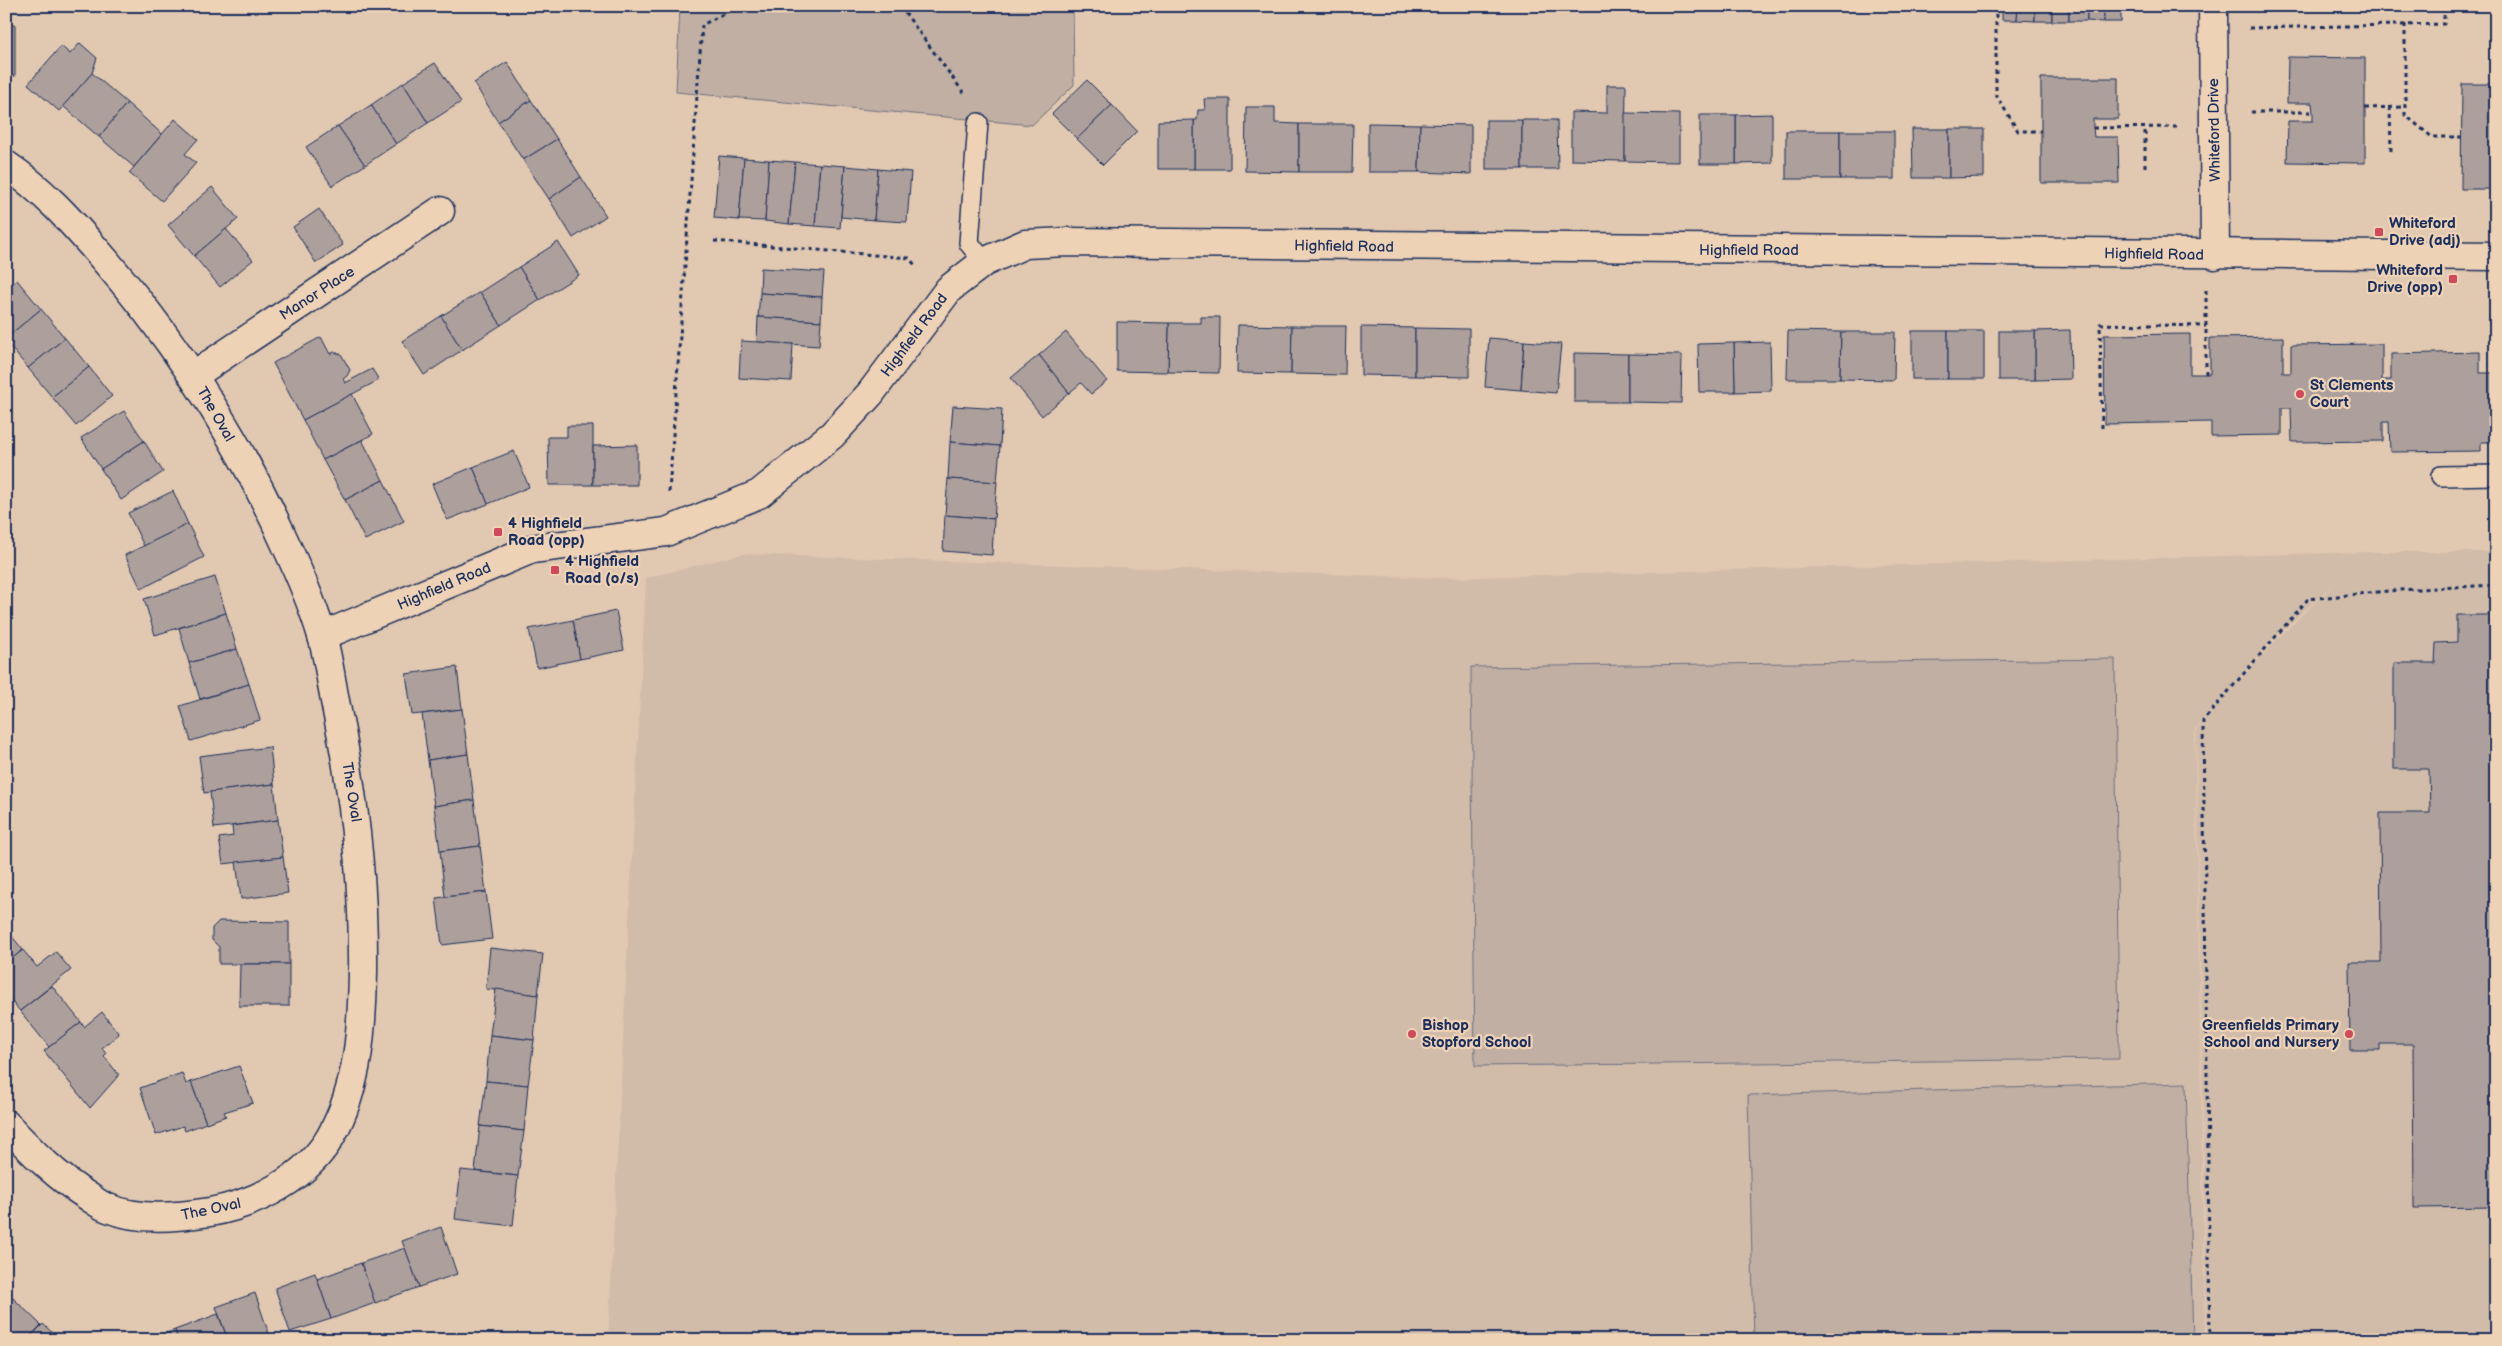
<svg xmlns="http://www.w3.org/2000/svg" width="2502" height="1346" font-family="'Balsamiq Sans',sans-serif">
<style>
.built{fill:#d1bcaa}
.green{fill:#c0afa2;stroke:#6e6f80}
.building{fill:#ad9f9b;stroke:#1b2f5e}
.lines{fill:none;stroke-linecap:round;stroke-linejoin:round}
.lane-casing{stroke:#1b2f5e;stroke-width:22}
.street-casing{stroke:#1b2f5e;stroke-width:31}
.path{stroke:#1b2f5e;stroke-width:3;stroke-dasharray:4 4;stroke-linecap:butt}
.lane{stroke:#eed2b5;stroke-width:19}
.street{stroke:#eed2b5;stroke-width:28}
.poi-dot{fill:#d1495b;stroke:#eed2b5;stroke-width:2}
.labels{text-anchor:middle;stroke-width:4.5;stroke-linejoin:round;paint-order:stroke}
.street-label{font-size:15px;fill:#1b2f5e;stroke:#eed2b5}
.poi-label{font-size:15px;font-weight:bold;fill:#1b2f5e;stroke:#eed2b5;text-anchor:start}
</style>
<rect width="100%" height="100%" fill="#e1c8b0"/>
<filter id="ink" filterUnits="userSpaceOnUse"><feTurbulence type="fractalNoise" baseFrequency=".02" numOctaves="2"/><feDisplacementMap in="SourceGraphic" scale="10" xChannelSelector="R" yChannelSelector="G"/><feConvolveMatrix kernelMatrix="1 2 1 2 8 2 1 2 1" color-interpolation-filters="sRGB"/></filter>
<g filter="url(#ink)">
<path class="built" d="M2368 552H2496V1340H2207L2196 729 2276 640 2337 581 2274 638 2195 729 2205 1340H608L646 578 742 554 1442 578Z"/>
<g class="green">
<path d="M680 6H1073L1074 85 1032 125 676 92Z"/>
<path d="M2115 659 2119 1059 1475 1066 1471 667Z"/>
<path d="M2186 1083 2193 1340H1754L1748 1095Z"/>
</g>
<g class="building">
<path d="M2002 6H2018L2017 20H2002Z"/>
<path d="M2018 6H2035V21L2017 20Z"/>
<rect x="2035" y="6" width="17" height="15"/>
<rect x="2052" y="6" width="17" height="15"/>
<rect x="2069" y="6" width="18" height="15"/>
<path d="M2087 6H2104V22L2087 21Z"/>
<rect x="2104" y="6" width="17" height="16"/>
<path d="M2290 6H2428V7L2290 8Z"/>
<rect x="6" y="25" width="9" height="51"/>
<path d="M80 43 97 58 92 73 59 111 28 84 61 46 70 54Z"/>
<path d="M2288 57 2365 58V163L2287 162 2288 121H2313V112L2312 103H2287Z"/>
<path d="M507 62 531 100 498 122 474 83Z"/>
<path d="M435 63 461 102 428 123 403 83Z"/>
<path d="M92 73 127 103 99 137 63 106Z"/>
<path d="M2041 78H2118V119H2093V128L2094 137H2118L2119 183H2041Z"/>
<path d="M1087 80 1112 105 1077 139 1052 114Z"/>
<path d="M403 83 428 123 396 144 371 105Z"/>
<path d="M2462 84H2496V189H2461Z"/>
<path d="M1607 85H1626L1625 161 1571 160V112L1607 113Z"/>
<path d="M1204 99H1230V169H1194V120H1197L1198 110H1205Z"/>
<path d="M531 100 557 139 523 160 498 122Z"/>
<path d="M127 103 162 134 134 167 99 137Z"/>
<path d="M371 105 396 144 365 165 338 126Z"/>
<path d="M1112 105 1137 131 1103 165 1077 139Z"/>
<path d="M1246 107H1275V123L1299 124V172L1245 171Z"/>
<path d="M1625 113 1679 114V162L1625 161Z"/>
<path d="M1772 114V163L1736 164V115Z"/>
<rect x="1700" y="115" width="36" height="49"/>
<path d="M175 119 198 139 185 154 196 163 162 201 129 173Z"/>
<path d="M1194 120V169H1158V121Z"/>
<rect x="1486" y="120" width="36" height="49"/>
<path d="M1522 120H1557L1558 169H1522Z"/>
<path d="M1368 123 1420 124 1419 172H1368Z"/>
<path d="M1299 124H1353L1352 172H1299Z"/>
<path d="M1420 124 1471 125V174L1419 172Z"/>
<path d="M338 126 365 165 332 186 306 147Z"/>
<path d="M1912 129H1949V178H1913Z"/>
<path d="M1949 129H1984V177L1949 178Z"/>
<rect x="1786" y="131" width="54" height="48"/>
<rect x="1840" y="131" width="54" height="48"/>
<path d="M557 139 581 177 549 199 523 160Z"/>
<path d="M719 156 744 158 739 220 714 218Z"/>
<path d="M744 158 769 160 765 221 739 220Z"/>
<path d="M769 160 795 162 789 224 765 221Z"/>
<path d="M795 162 820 164 815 226 789 224Z"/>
<path d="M820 164 845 166 840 228 815 226Z"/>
<path d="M845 166 878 169 874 220 841 217Z"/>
<path d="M878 169 911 172 907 222 874 220Z"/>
<path d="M581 177 606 216 573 238 549 199Z"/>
<path d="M212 187 238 219 194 256 168 225Z"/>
<path d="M319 209 343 245 316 263 293 227Z"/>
<path d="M226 229 253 260 220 287 194 256Z"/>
<path d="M558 242 579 275 540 300 519 267Z"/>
<path d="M519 267 540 300 501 325 480 292Z"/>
<path d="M761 268 824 272 822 297 760 293Z"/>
<path d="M17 280 41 309 6 338V289Z"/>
<path d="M480 292 501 325 462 350 441 316Z"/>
<path d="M760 293 822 297 821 321 758 317Z"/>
<path d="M41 309 65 338 28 368 6 342V338Z"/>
<path d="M441 316 462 350 424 375 402 341Z"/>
<path d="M758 317 821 321 819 346 757 342Z"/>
<path d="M1201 317H1220L1219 373 1168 372 1169 323H1201Z"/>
<path d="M1117 322 1169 323 1168 372 1117 371Z"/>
<path d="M1238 325 1292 326 1291 374 1237 373Z"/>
<path d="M1292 326H1346L1345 375 1291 374Z"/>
<path d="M1361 327 1415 328V376L1361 375Z"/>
<path d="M1415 328 1469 329V377L1415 376Z"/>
<path d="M2070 330 2071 379 2035 380V331Z"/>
<path d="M1788 331 1841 332 1840 379H1787Z"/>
<rect x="1912" y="331" width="36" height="48"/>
<rect x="1948" y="331" width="36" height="48"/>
<rect x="1999" y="331" width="36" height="49"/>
<path d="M1066 332 1107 381 1091 394 1081 383 1069 393 1039 355Z"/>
<path d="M1841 332H1895L1894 380 1840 379Z"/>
<path d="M2190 334V374H2210V338L2283 337V373H2291V345L2382 344V380H2391V354L2480 352V373H2496V442H2481V451L2390 452 2389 422H2383V441L2292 442 2291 408H2282V435L2211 436V422L2105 424 2104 335Z"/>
<path d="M321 337 330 354 334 352 341 354 350 370 347 376 343 379 345 383 372 369 379 380 303 420 273 363Z"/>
<path d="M65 338 89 367 52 397 28 368Z"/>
<path d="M1489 338 1524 341 1521 390 1485 387Z"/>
<path d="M741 341 793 344 791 381 739 378Z"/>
<path d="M1524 341 1561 344 1556 393 1521 390Z"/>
<path d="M1770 342 1771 391 1735 392 1734 343Z"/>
<path d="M1734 343 1735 392H1699L1698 344Z"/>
<path d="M1574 353 1628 354V402H1574Z"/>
<path d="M1628 354 1682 355 1681 403 1628 402Z"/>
<path d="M1039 355 1069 393 1042 416 1011 378Z"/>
<path d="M89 367 112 396 76 426 52 397Z"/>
<path d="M352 394 373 434 323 460 303 420Z"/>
<path d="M953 406 1002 409 1000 446 950 442Z"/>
<path d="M124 411 144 441 101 469 81 438Z"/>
<path d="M567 426H593V485H549L548 437H567Z"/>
<path d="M362 440 383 480 345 500 323 460Z"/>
<path d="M144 441 163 472 121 500 101 469Z"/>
<path d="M950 442 1000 446 997 482 948 479Z"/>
<path d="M637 445V485H593V446Z"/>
<path d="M514 451 529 487 488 504 473 467Z"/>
<path d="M473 467 488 504 447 520 432 484Z"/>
<path d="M948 479 997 482 994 519 945 515Z"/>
<path d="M383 480 404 521 365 540 345 500Z"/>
<path d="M173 491 188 524 144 546 128 513Z"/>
<path d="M945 515 994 519 992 555 943 551Z"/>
<path d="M188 524 204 557 141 589 125 555Z"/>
<path d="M215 577 226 613 155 635 144 599Z"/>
<path d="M616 611 624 650 580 659 573 620Z"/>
<path d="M226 613 237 649 189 663 179 628Z"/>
<path d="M2457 615H2496V1207L2414 1208 2413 1044H2380V1050H2350L2349 962H2381L2380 813H2430L2429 769H2394V663H2435L2436 643 2457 642Z"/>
<path d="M573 620 580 659 537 668 529 629Z"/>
<path d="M237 649 249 684 200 699 189 663Z"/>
<path d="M457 667 462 709 412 715 406 674Z"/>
<path d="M249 684 260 720 191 741 180 706Z"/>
<path d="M462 709 468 754 428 760 422 714Z"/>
<path d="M270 747 274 784 204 793 199 756Z"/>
<path d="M468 754 474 800 434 806 428 760Z"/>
<path d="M274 784 278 820 214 828 210 792Z"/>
<path d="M474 800 480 846 440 851 434 806Z"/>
<path d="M278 820 283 857 223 864 219 838 233 836 232 826Z"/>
<path d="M480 846 486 892 445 897 440 851Z"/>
<path d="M283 857 288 893 241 899 236 862Z"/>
<path d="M486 892 492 939 442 945 436 898Z"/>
<path d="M219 921 289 922V964H219V947L212 940V928Z"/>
<path d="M6 929 23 950 6 963Z"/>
<path d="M490 948 543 954 538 995 486 989Z"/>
<path d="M23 950 37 967 56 952 71 970 20 1011 6 995V963Z"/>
<path d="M240 964H289V1006H239Z"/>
<path d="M52 986 81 1022 49 1047 20 1011Z"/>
<path d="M496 989 538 995 534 1040 490 1035Z"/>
<path d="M102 1012 119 1034 102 1048 106 1054 104 1056 119 1075 90 1108 44 1051 81 1022 84 1027Z"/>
<path d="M490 1035 534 1040 528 1085 486 1081Z"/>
<path d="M239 1066 253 1103 224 1112 226 1116 206 1123 191 1082Z"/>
<path d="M182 1073 186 1084 191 1082 206 1123 185 1131 183 1126 156 1135 140 1088Z"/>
<path d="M486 1081 528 1085 524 1131 480 1126Z"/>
<path d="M480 1126 524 1131 518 1176 475 1171Z"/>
<path d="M461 1170 518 1176 513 1226 455 1219Z"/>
<path d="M441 1227 457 1274 419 1287 402 1241Z"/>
<path d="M405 1248 419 1287 375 1303 361 1263Z"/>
<path d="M361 1263 375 1303 331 1319 317 1279Z"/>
<path d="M315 1273 331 1319 290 1332 275 1288Z"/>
<path d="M6 1291 13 1298 6 1304Z"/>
<path d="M255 1293 271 1340H228L216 1307Z"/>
<path d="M13 1298 41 1325 27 1340H6V1304Z"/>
<path d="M218 1314 228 1340H178L175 1330Z"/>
<path d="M43 1324 60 1340H27Z"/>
<path d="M175 1330 178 1340H147Z"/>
</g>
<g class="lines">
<g class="lane-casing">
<g id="lane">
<path d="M978 123 969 243 984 262"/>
<path d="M2441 476 2496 475"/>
</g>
</g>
<g class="street-casing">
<g id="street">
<path d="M2213 6 2215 255"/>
<path d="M6 165C41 188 69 219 97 251 174 339 239 439 287 547 300 575 313 606 322 636 328 657 331 680 335 701 354 792 364 879 363 972 362 1028 359 1086 331 1136 307 1178 256 1204 210 1212 177 1217 139 1221 108 1208 101 1206 95 1201 89 1197 57 1177 32 1152 6 1124"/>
<path d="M194 375 440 211"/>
<path d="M322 636 532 549 666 532 759 494 832 435 870 394 949 289 984 262 1025 244 1067 242 2496 256"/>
</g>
</g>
<g class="path">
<path d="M900 6 966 96"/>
<path d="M1996 6V95L2018 131H2041"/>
<path d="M2405 24V115L2432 137H2461"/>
<path d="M2249 28 2444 24V6"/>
<path d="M2390 107 2391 152"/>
<path d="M2365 108 2405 107"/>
<path d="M2251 112H2313"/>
<path d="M2093 128 2177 127"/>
<path d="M2145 167V128"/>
<path d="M714 241 909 258 916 266"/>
<path d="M2206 290V374"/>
<path d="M2102 428 2100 324 2206 326"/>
<path d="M669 492 702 25 739 6"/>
<path d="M2210 1340 2203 721 2308 599 2398 590 2496 585"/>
</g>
<use href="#lane" class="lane"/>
<use href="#street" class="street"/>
</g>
</g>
<g class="poi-dot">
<rect x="2374" y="227" width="10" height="10" rx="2.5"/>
<rect x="2448" y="274" width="10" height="10" rx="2.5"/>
<circle cx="2300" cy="394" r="5"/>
<rect x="493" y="527" width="10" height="10" rx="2.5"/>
<rect x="550" y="565" width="10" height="10" rx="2.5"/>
<circle cx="1412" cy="1034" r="5"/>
<circle cx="2349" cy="1034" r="5"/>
</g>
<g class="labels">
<g class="street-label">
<text transform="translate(2214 130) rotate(-91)" y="5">Whiteford Drive</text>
<text transform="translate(1344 246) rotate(1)" y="5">Highfield Road</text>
<text x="1749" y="255">Highfield Road</text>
<text transform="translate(2154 254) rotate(1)" y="5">Highfield Road</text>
<text transform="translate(317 293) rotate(-33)" y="5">Manor Place</text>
<text transform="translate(914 335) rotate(-53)" y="5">Highfield Road</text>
<text transform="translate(216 414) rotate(60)" y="5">The Oval</text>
<text transform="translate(444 586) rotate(-23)" y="5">Highfield Road</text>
<text transform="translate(352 792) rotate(81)" y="5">The Oval</text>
<text transform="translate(211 1209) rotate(-12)" y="5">The Oval</text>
</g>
<g class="poi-label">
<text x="2389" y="228">Whiteford<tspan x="2389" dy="17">Drive (adj)</tspan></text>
<text x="2443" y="275" text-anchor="end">Whiteford<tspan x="2443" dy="17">Drive (opp)</tspan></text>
<text x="2310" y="390">St Clements<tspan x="2310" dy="17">Court</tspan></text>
<text x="508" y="528">4 Highfield<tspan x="508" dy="17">Road (opp)</tspan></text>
<text x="565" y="566">4 Highfield<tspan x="565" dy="17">Road (o/s)</tspan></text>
<text x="1422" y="1030">Bishop<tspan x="1422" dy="17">Stopford School</tspan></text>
<text x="2339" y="1030" text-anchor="end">Greenfields Primary<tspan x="2339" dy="17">School and Nursery</tspan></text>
</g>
</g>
<rect width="2502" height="1346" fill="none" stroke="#eed2b5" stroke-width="25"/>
<rect x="12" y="12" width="2477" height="1321" fill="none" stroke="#1b2f5e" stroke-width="2" filter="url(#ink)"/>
</svg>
